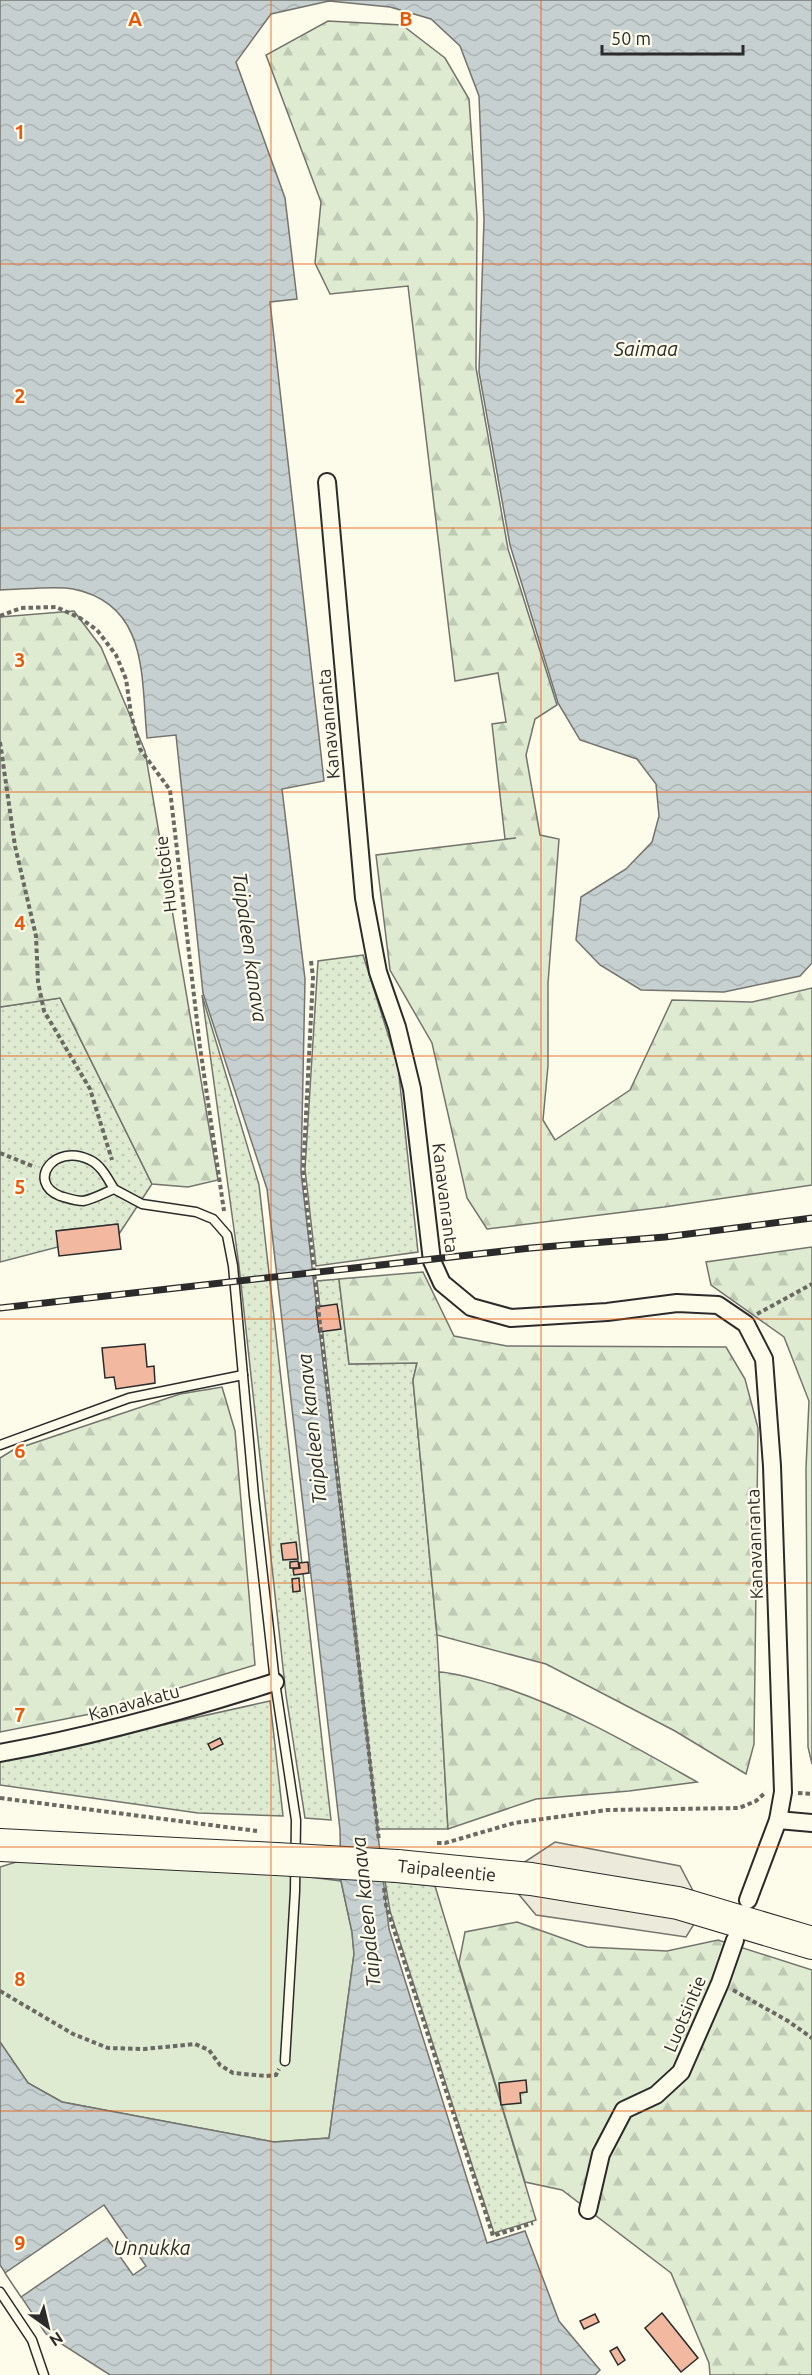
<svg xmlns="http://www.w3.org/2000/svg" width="812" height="2375" font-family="Ubuntu,sans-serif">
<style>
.grass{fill:url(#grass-dots);stroke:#74746e;stroke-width:1.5}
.forest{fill:url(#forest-firs);stroke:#74746e;stroke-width:1.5}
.park{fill:#deebd1;stroke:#74746e;stroke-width:1.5}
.parking{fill:#eceadb;stroke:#74746e;stroke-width:1.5}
.water{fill:url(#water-waves);stroke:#74746e;stroke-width:1.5}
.pier{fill:#fdfbea;stroke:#74746e;stroke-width:1.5}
.building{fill:#f2b8a0;stroke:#2b2b2b;stroke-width:1.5}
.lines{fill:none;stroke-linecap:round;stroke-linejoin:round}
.lane-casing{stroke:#2b2b2b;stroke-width:11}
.street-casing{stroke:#2b2b2b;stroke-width:20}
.highway-casing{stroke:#2b2b2b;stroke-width:34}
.path{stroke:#6a6964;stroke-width:4;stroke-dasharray:4.5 3;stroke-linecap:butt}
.lane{stroke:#fdfbea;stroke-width:8}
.street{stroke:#fdfbea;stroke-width:16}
.highway{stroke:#fdfbea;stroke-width:32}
.rail-casing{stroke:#2b2b2b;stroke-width:7}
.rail{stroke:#fdfbea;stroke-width:4.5;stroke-dasharray:14;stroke-linecap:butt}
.highway-bridge-casing{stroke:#2b2b2b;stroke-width:34;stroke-linecap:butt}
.highway-bridge{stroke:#fdfbea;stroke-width:32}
.grid{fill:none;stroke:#e8590c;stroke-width:1.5;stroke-opacity:0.55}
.labels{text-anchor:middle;stroke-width:4.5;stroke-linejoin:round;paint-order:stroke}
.street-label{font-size:18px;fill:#2b2b2b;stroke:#fdfbea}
.water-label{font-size:20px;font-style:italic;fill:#2b2b2b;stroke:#fdfbea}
.grid-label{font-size:20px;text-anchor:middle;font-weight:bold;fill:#e8590c;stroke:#fdfbea;stroke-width:4.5;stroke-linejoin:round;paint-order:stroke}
</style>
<defs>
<pattern id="grass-dots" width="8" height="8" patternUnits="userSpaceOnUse" patternTransform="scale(1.5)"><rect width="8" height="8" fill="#deebd1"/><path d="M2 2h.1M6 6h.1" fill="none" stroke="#bfcab4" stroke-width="1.8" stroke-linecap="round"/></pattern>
<pattern id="forest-firs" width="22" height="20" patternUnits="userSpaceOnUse" patternTransform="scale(1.5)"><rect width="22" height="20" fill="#deebd1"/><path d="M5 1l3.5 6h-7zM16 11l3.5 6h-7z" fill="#bfcab4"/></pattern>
<pattern id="water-waves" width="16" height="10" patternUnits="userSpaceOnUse" patternTransform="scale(1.5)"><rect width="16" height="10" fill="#c7d0d0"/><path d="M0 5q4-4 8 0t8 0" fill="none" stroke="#abb3b3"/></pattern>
</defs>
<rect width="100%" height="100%" fill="#fdfbea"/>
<g class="grass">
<path d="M363 955 398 1066 418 1252 316 1266 305 1169 318 961Z"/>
<path d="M202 995 259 1185 331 1820 305 1818 286 1695 239 1266Z"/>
<path d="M60 998 152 1184 119 1234 117 1224 57 1231 58 1247 0 1262V1007Z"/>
<path d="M339 1279 349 1364 417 1363 413 1380 437 1635 448 1829H378L317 1281Z"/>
<path d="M270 1701 283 1816 198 1813 0 1785V1761Z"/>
<path d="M385 1881 435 1886 536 2220 494 2233 390 1911Z"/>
</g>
<g class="forest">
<path d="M328 21 402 25 445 58 469 99 477 216 476 368 508 549 557 705 535 719 526 755 540 835 559 839 548 983V1066L543 1120 555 1140 630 1090 672 1000 752 1002 812 988V1185L664 1207 487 1229 467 1198 432 1043 390 970 376 855 516 838 505 839 492 724 506 722 498 673 455 681 408 286 330 294 315 263 321 202 266 55Z"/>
<path d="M74 611 101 647 145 751 218 1180 188 1187 152 1184 60 998 0 1007V617Z"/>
<path d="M812 1247V1764L808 1747 806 1468 809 1401 784 1337 711 1285 706 1262Z"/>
<path d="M423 1272 454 1336 507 1346 726 1347 745 1379 758 1428 754 1744 746 1774 675 1731 546 1664 437 1635 413 1380 417 1363 349 1364 339 1279Z"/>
<path d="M222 1387 235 1431 255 1665 100 1712 0 1732V1458L13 1450 180 1394Z"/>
<path d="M439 1672C458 1673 475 1679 493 1684 567 1707 630 1744 697 1782L629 1791 536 1799 448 1829Z"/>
<path d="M517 1922 587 1947 667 1951 718 1940 812 1970V2375H710L709 2363 671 2273 562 2190 525 2182 459 1963 465 1932Z"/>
</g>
<path class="park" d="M82 1861 301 1876 341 1881 352 1932 354 1954 329 2138 274 2142 62 2102 28 2083 0 2042V1867L16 1862Z"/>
<g class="parking">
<path d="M555 1842 680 1866 700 1904 508 1873Z"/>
<path d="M511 1885 699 1916 686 1937 536 1915Z"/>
</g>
<path class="water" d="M0 0H812V963L800 976 724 992 641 990 600 965 576 940 581 897 626 869 652 842 659 816 656 784 637 759 580 740 558 703 510 545 479 372 484 220 479 96 460 46 431 19 390 7 329 1 271 14 236 62 285 198 297 299 270 302 324 781 282 789 305 979 301 1172 389 1929 487 2243 525 2231 559 2321 600 2370 595 2375H110L46 2334 0 2265V2042L28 2083 62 2102 274 2142 329 2138 354 1954 352 1932 341 1881 340 1830 267 1189 203 993 176 735 147 738C141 678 149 604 73 589 56 585 19 590 0 590Z"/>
<path class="pier" d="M104 2205 146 2266 133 2275 107 2238 21 2297 5 2273Z"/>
<g class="building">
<path d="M118 1224 121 1249 59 1256 56 1231Z"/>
<path d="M337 1304 341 1329 319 1332 316 1307Z"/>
<path d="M145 1344 147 1367 154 1366 155 1383 116 1389 114 1377 105 1378 102 1348Z"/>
<path d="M296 1542 298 1559 283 1560 281 1544Z"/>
<path d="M298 1561 299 1568H290V1562Z"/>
<path d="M308 1562 309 1573 294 1575 293 1569 300 1568 299 1563Z"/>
<path d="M299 1578 300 1591 293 1592 292 1579Z"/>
<path d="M220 1738 223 1744 211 1750 208 1744Z"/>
<path d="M526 2080 527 2092 520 2093 521 2103 501 2105 499 2083Z"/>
<path d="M662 2313 698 2358 681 2372 645 2328Z"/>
<path d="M595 2314 599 2322 584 2329 580 2321Z"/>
<path d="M617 2347 625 2360 618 2365 610 2351Z"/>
</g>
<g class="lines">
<g class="lane-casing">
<g id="lane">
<path d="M114 1189C108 1179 101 1165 90 1160 54 1142 26 1182 60 1196 67 1198 76 1201 83 1201 94 1199 104 1193 114 1189L142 1204 196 1212 213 1219 227 1235 233 1266 254 1496 275 1682 296 1820 295 1891 285 2061"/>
<path d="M0 1445 129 1398 243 1375"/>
<path d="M0 2292 32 2340 44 2375"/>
</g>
</g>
<g class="street-casing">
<g id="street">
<path d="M327 482 364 898 378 972 397 1027 412 1089 432 1261 442 1283 471 1307 511 1318 607 1312 677 1303 718 1305 746 1324 764 1359 772 1466 783 1792 778 1820 748 1900"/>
<path d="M0 1753C94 1736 184 1711 275 1682"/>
<path d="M778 1820 812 1823"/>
<path d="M588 2210 601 2154 624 2110 656 2095 681 2072 720 1983 735 1940"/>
</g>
</g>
<g class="highway-casing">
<g id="highway">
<path d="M0 1845 276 1859"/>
<path id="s1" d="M397 1866 531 1879 678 1903 812 1943"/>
</g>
</g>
<g class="path">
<path d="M0 616 21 608 56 607 80 618 97 630 116 655 126 679 131 714 140 749 170 790 200 1047 224 1211"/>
<path d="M0 742 15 846 36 936 38 982 44 1011 90 1089 112 1160"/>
<path d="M311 961 313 977 303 1175 379 1841"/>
<path d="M0 1153 35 1167"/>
<path d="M757 1314 812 1284"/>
<path d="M798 1793 812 1794"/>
<path d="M0 1798 257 1831"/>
<path d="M437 1843H445L514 1823 607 1810 739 1808 756 1801 766 1792"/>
<path d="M384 1888 386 1905 493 2236 533 2223"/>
<path d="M733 1990 788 2021 812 2038"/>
<path d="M0 1991 73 2034 108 2048 144 2049 195 2044 209 2050 220 2065 233 2073 266 2076 276 2075 279 2069"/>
</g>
<use href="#lane" class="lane"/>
<use href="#street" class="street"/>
<use href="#highway" class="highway"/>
<g class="rail-casing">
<path id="rail" d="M0 1308 531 1248 665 1237 812 1218"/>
</g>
<use href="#rail" class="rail"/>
<g class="highway-bridge-casing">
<path id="highway-bridge" d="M276 1859 397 1866"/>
</g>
<use href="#highway-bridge" class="highway-bridge"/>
</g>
<path class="grid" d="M271 0V2375M541 0V2375M0 264H812M0 528H812M0 792H812M0 1056H812M0 1319H812M0 1583H812M0 1847H812M0 2111H812"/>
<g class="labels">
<g class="street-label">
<text transform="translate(329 724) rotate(-95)" y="6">Kanavanranta</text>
<text transform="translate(166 874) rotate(-97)" y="6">Huoltotie</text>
<text transform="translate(445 1198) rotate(83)" y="6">Kanavanranta</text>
<text transform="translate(755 1544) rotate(-92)" y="6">Kanavanranta</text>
<text transform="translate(134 1703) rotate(-15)" y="6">Kanavakatu</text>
<text dy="6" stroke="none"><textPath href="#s1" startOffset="50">Taipaleentie</textPath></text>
<text transform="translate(685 2014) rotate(-67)" y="6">Luotsintie</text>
</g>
<g class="water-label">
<text x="646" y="356">Saimaa</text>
<text transform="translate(250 947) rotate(82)" y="7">Taipaleen kanava</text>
<text transform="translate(312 1429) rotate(-96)" y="7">Taipaleen kanava</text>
<text transform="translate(366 1912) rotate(-96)" y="7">Taipaleen kanava</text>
<text x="152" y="2255">Unnukka</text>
</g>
</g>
<g class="grid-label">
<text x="135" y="26">A</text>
<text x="406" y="26">B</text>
<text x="20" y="139">1</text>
<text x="20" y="403">2</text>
<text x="20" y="667">3</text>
<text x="20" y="930">4</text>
<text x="20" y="1194">5</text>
<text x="20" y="1458">6</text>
<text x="20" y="1722">7</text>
<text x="20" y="1986">8</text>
<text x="20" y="2250">9</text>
</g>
<g transform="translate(48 2327) rotate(146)" stroke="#fdfbea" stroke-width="4.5" paint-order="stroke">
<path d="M0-4.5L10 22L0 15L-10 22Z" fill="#2b2b2b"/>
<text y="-9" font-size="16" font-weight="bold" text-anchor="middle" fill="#2b2b2b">N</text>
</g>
<path d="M602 45v9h141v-9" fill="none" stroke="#2b2b2b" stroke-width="3"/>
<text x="611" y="45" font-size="18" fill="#2b2b2b" stroke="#fdfbea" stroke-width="4.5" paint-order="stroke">50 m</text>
</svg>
